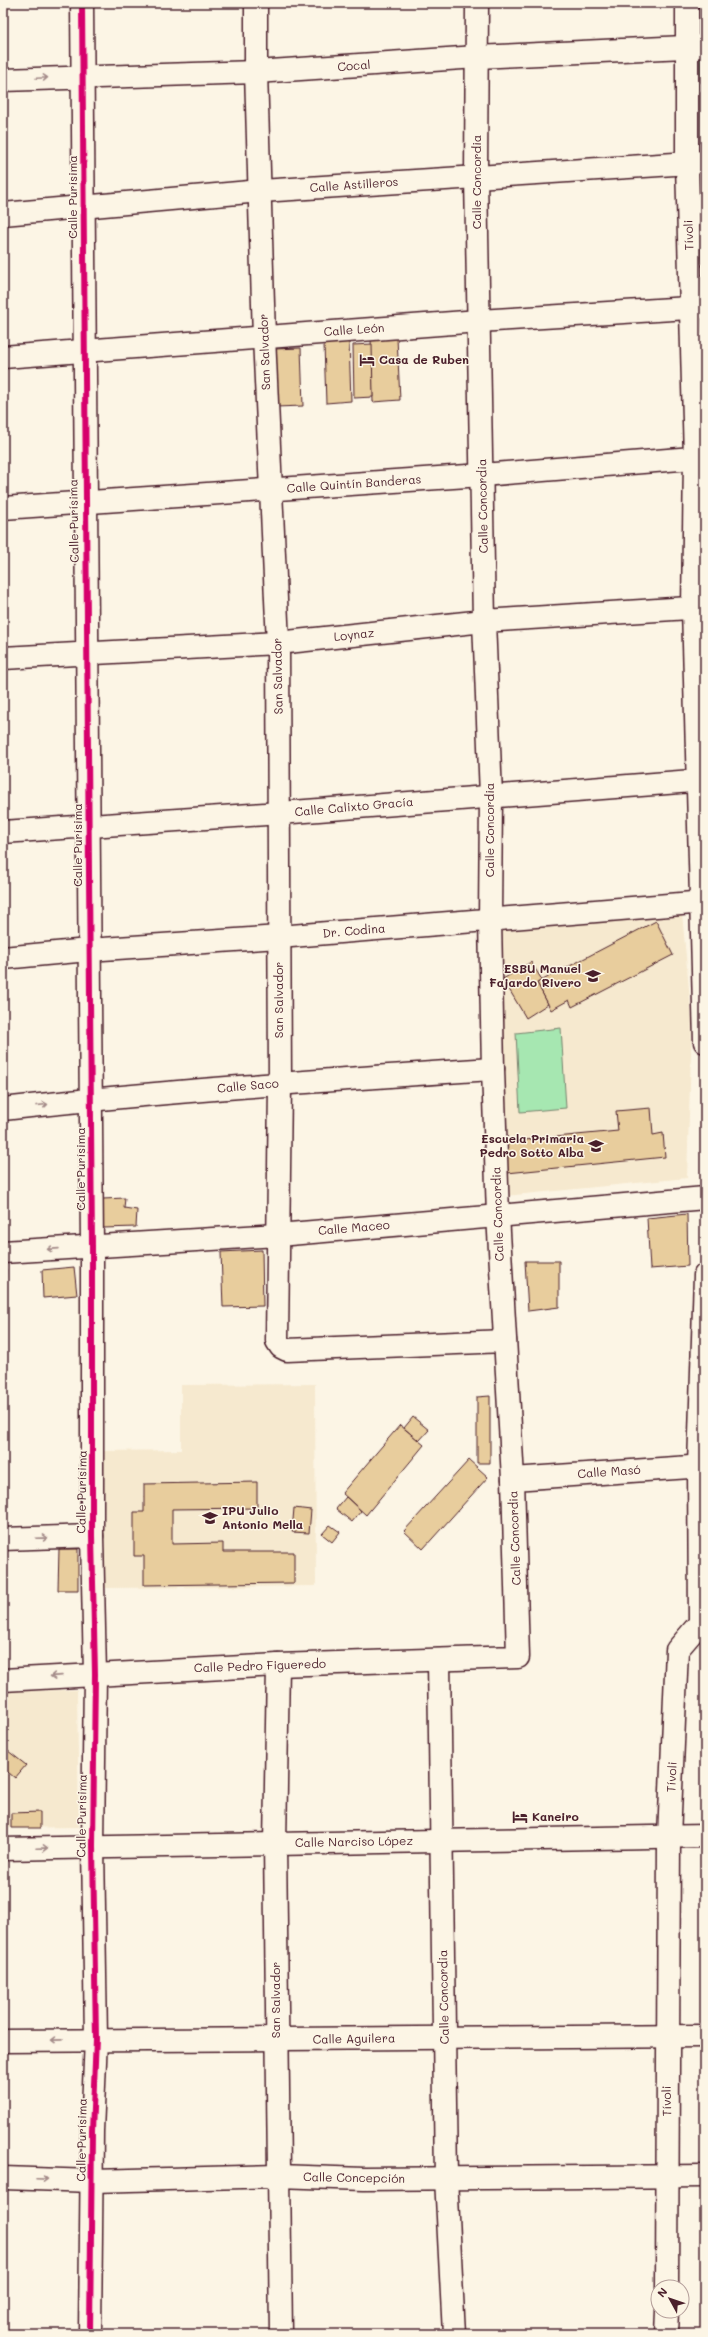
<svg xmlns="http://www.w3.org/2000/svg" width="708" height="2337" font-family="Mali,sans-serif">
<style>
.built{fill:#f6e9cf}
.green{fill:#a6e7b1;stroke:#78836e}
.building{fill:#e8cd9d;stroke:#4a1f2b}
.lines{fill:none;stroke-linecap:round;stroke-linejoin:round}
.minor-casing{stroke:#4a1f2b;stroke-width:25}
.minor{stroke:#fcf5e5;stroke-width:22}
.cycleway-casing{stroke:#fcf5e5;stroke-width:8}
.cycleway{stroke:#d6006c;stroke-width:6}
.oneway{stroke:#a38a88}
.labels{text-anchor:middle;stroke-width:3;stroke-linejoin:round;paint-order:stroke}
.street-label{font-size:12px;fill:#4a1f2b;stroke:#fcf5e5}
.poi-label{font-size:12px;font-weight:bold;fill:#4a1f2b;stroke:#fcf5e5;text-anchor:start}
</style>
<rect width="100%" height="100%" fill="#fcf5e5"/>
<filter id="ink" filterUnits="userSpaceOnUse"><feTurbulence type="fractalNoise" baseFrequency=".025" numOctaves="2"/><feDisplacementMap in="SourceGraphic" scale="8" xChannelSelector="R" yChannelSelector="G"/><feConvolveMatrix kernelMatrix="1 2 1 2 8 2 1 2 1" color-interpolation-filters="sRGB"/></filter>
<g filter="url(#ink)">
<g class="built">
<path d="M682 913 692 1022 687 1178 505 1196 497 930Z"/>
<path d="M315 1384 316 1586 105 1588 104 1451 181 1450V1385Z"/>
<path d="M77 1690 79 1827 3 1828V1691Z"/>
</g>
<g class="green">
<path d="M700 59H705V140L702 141Z"/>
<path d="M561 1028 566 1108 520 1112 516 1033Z"/>
</g>
<g class="building">
<path d="M397 338 400 400 373 402 371 339Z"/>
<path d="M349 342 351 401 326 403 324 344Z"/>
<path d="M372 344 373 397 354 398 353 345Z"/>
<path d="M301 348 303 406 276 407 274 349Z"/>
<path d="M656 921 673 955 572 1007 569 1000 551 1010 537 983Z"/>
<path d="M531 962 542 980 537 983 548 1004 526 1018 503 979Z"/>
<path d="M651 1108 653 1135 663 1133 665 1157 507 1173 504 1142 618 1131 616 1111Z"/>
<path d="M125 1198 124 1208 137 1210 136 1227 103 1228V1199Z"/>
<path d="M687 1214 688 1266 650 1269 647 1218Z"/>
<path d="M262 1250 263 1306 223 1307 221 1252Z"/>
<path d="M525 1261H559V1307L528 1311Z"/>
<path d="M74 1267 77 1295 43 1298 42 1270Z"/>
<path d="M3 1269H6L5 1303 3 1304Z"/>
<path d="M490 1396V1463H477V1397Z"/>
<path d="M413 1417 429 1430 419 1441 404 1428Z"/>
<path d="M400 1425 424 1445 366 1515 342 1493Z"/>
<path d="M469 1460 488 1477 423 1549 404 1531Z"/>
<path d="M257 1482V1508L172 1509V1544L223 1543V1552H294V1583L144 1585V1556H134V1512H144V1484Z"/>
<path d="M346 1497 361 1511 352 1522 336 1509Z"/>
<path d="M294 1508 311 1510 309 1533 292 1532Z"/>
<path d="M330 1525 340 1532 332 1542 322 1534Z"/>
<path d="M59 1549H78V1590H58Z"/>
<path d="M3 1747 26 1765 15 1778 3 1768Z"/>
<path d="M40 1812V1828H11V1813Z"/>
</g>
<g class="lines">
<g class="minor-casing">
<g id="minor">
<path d="M82 3 92 1246V1536L95 1674 93 1846 96 2039 92 2131 90 2334"/>
<path d="M256 3V72L264 337 278 643 280 1084 277 1341 281 1347 287 1350 505 1341"/>
<path d="M687 3V164L695 458 693 608 705 1042"/>
<path d="M3 80 256 72 477 57 705 46"/>
<path d="M3 214 261 191 705 162"/>
<path d="M3 357 479 321 705 307"/>
<path d="M3 508 482 475 705 457"/>
<path d="M3 658 278 643 484 621 705 607"/>
<path d="M3 832 280 813 705 780"/>
<path d="M3 958 88 950 279 937 705 902"/>
<path d="M3 1109C166 1091 330 1080 493 1069"/>
<path d="M3 1252 278 1235 705 1198"/>
<path d="M513 1479 705 1466"/>
<path d="M3 1539 92 1536"/>
<path d="M439 1660 446 2178 454 2334"/>
<path d="M278 1665 275 1844 281 2334"/>
<path d="M3 1680 278 1665 518 1657 513 1479 498 1215 493 1069 490 920 491 796 484 621 476 177 477 3"/>
<path d="M3 1849 705 1836"/>
<path d="M3 2041 705 2036"/>
<path d="M3 2178 93 2181 278 2176 364 2179 705 2176"/>
<path d="M667 2287 669 1837 677 1650 700 1623 699 1466 705 1275"/>
<path d="M666 2334 667 2311"/>
</g>
</g>
<use href="#minor" class="minor"/>
<g class="cycleway-casing">
<path id="cycleway" d="M82 3 92 1246V1536L95 1674 93 1846 96 2039 92 2131 90 2334"/>
</g>
<use href="#cycleway" class="cycleway"/>
</g>
<defs><path id="oneway-shaft" d="M-6 0H5M1.5-3L5.5 0L1.5 3" fill="none" stroke-width="1.6" stroke-linecap="round" stroke-linejoin="round"/></defs>
<g class="oneway">
<use href="#oneway-shaft" transform="translate(42 78) rotate(-3)"/>
<use href="#oneway-shaft" transform="translate(42 1105) rotate(-6)"/>
<use href="#oneway-shaft" transform="translate(53 1249) rotate(176)"/>
<use href="#oneway-shaft" transform="translate(42 1538) rotate(-2)"/>
<use href="#oneway-shaft" transform="translate(56 1676) rotate(176)"/>
<use href="#oneway-shaft" transform="translate(42 1848) rotate(-2)"/>
<use href="#oneway-shaft" transform="translate(57 2040) rotate(179)"/>
<use href="#oneway-shaft" transform="translate(42 2179) rotate(2)"/>
</g>
</g>
<defs>
<g id="hotel-bare" transform="scale(1.2)"><path d="M-6-4.5h1.5V1H6V5H4.5V3h-9V5H-6ZM-4 0a1.8 1.8 0 1 1 3.6 0ZM.5 0V-2.5h3Q6-2.5 6 0Z" fill="#4a1f2b" stroke="#fcf5e5" stroke-width="2.5" paint-order="stroke"/></g>
<g id="school-bare" transform="scale(1.2)"><path d="M0-5L7-2L0 1L-7-2ZM-4 1L0 2.5L4 1V4Q0 6-4 4Z" fill="#4a1f2b" stroke="#fcf5e5" stroke-width="2.5" paint-order="stroke"/></g>
</defs>
<g fill-rule="evenodd">
<use href="#hotel-bare" x="367" y="360"/>
<use href="#school-bare" x="593" y="976"/>
<use href="#school-bare" x="596" y="1146"/>
<use href="#school-bare" x="210" y="1518"/>
<use href="#hotel-bare" x="520" y="1817"/>
</g>
<g class="labels">
<g class="street-label">
<text transform="translate(354 66) rotate(-4)" y="4">Cocal</text>
<text transform="translate(477 182) rotate(-90)" y="4">Calle Concordia</text>
<text transform="translate(354 185) rotate(-4)" y="4">Calle Astilleros</text>
<text transform="translate(73 197) rotate(-90)" y="4">Calle Purísima</text>
<text transform="translate(689 235) rotate(-92)" y="4">Tívoli</text>
<text transform="translate(354 330) rotate(-4)" y="4">Calle León</text>
<text transform="translate(265 352) rotate(-92)" y="4">San Salvador</text>
<text transform="translate(354 484) rotate(-4)" y="4">Calle Quintín Banderas</text>
<text transform="translate(483 506) rotate(-91)" y="4">Calle Concordia</text>
<text transform="translate(74 521) rotate(-91)" y="4">Calle Purísima</text>
<text transform="translate(354 635) rotate(-6)" y="4">Loynaz</text>
<text transform="translate(278 676) rotate(-91)" y="4">San Salvador</text>
<text transform="translate(354 807) rotate(-5)" y="4">Calle Calixto Gracía</text>
<text transform="translate(490 830) rotate(-90)" y="4">Calle Concordia</text>
<text transform="translate(78 845) rotate(-90)" y="4">Calle Purísima</text>
<text transform="translate(354 931) rotate(-5)" y="4">Dr. Codina</text>
<text transform="translate(279 1000) rotate(-90)" y="4">San Salvador</text>
<text transform="translate(248 1086) rotate(-5)" y="4">Calle Saco</text>
<text transform="translate(81 1169) rotate(-90)" y="4">Calle Purísima</text>
<text transform="translate(498 1214) rotate(-92)" y="4">Calle Concordia</text>
<text transform="translate(354 1228) rotate(-5)" y="4">Calle Maceo</text>
<text transform="translate(609 1472) rotate(-4)" y="4">Calle Masó</text>
<text transform="translate(82 1492) rotate(-89)" y="4">Calle Purísima</text>
<text transform="translate(515 1538) rotate(-92)" y="4">Calle Concordia</text>
<text transform="translate(260 1666) rotate(-2)" y="4">Calle Pedro Figueredo</text>
<text transform="translate(672 1777) rotate(-87)" y="4">Tívoli</text>
<text transform="translate(82 1816) rotate(-89)" y="4">Calle Purísima</text>
<text transform="translate(354 1842) rotate(-1)" y="4">Calle Narciso López</text>
<text transform="translate(444 1997) rotate(-91)" y="4">Calle Concordia</text>
<text transform="translate(276 2000) rotate(-90)" y="4">San Salvador</text>
<text transform="translate(354 2039) rotate(-1)" y="4">Calle Aguilera</text>
<text transform="translate(667 2101) rotate(-91)" y="4">Tívoli</text>
<text transform="translate(82 2140) rotate(-89)" y="4">Calle Purísima</text>
<text transform="translate(354 2178) rotate(1)" y="4">Calle Concepción</text>
</g>
<g class="poi-label">
<text x="379" y="364">Casa de Ruben</text>
<text x="581" y="973" text-anchor="end">ESBU Manuel<tspan x="581" dy="14">Fajardo Rivero</tspan></text>
<text x="584" y="1143" text-anchor="end">Escuela Primaria<tspan x="584" dy="14">Pedro Sotto Alba</tspan></text>
<text x="222" y="1515">IPU Julio<tspan x="222" dy="14">Antonio Mella</tspan></text>
<text x="532" y="1821">Kaneiro</text>
</g>
</g>
<rect width="708" height="2337" fill="none" stroke="#fcf5e5" stroke-width="16"/>
<rect x="8" y="8" width="692" height="2321" fill="none" stroke="#4a1f2b" stroke-width="1.5" filter="url(#ink)"/>
<g transform="translate(670 2299) rotate(310)"><circle r="19" fill="#fcf5e5" stroke="#b59f9b"/>
<path d="M0-3L7 15L0 10L-7 15Z" fill="#4a1f2b"/>
<text y="-6" font-size="11" font-weight="bold" text-anchor="middle" fill="#4a1f2b">N</text>
</g>
</svg>
